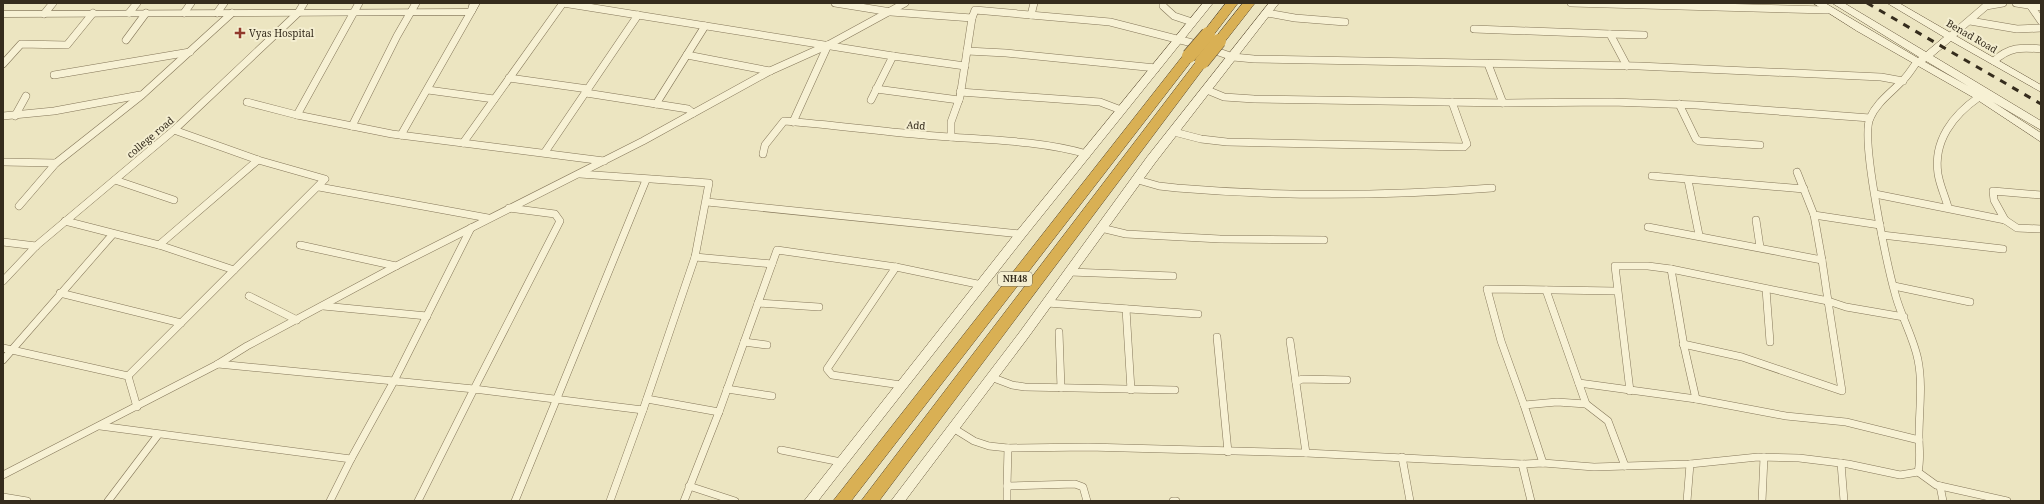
<svg xmlns="http://www.w3.org/2000/svg" width="2044" height="504" font-family="'Noto Serif',serif">
<style>
.lines{fill:none;stroke-linecap:round;stroke-linejoin:round}
.street-casing{stroke:#847659;stroke-width:8}
.secondary-casing{stroke:#66573d;stroke-width:1}
.highway-casing{stroke:#52442e;stroke-width:1}
.street{stroke:#f7f1d4;stroke-width:7}
.secondary{fill:#f7f1d4;fill-rule:evenodd}
.highway{fill:#d9b054;fill-rule:evenodd}
.rail{stroke:#352c1d;stroke-width:3;stroke-dasharray:7 7;stroke-linecap:butt}
.highway-bridge-casing{stroke:#52442e;stroke-width:15;stroke-linecap:butt}
.highway-bridge{stroke:#d9b054;stroke-width:14}
.poi-dot{fill:#91392c;stroke:#f4eed0;stroke-width:1.5}
.labels{text-anchor:middle;stroke-width:4;stroke-linejoin:round;paint-order:stroke}
.shield{fill:#f4eed0;stroke:#6e6653;stroke-width:1}
.shield-label{font-size:9px;font-weight:bold;fill:#352c1d}
.poi-label{font-size:10px;fill:#352c1d;stroke:#f4eed0;text-anchor:start}
.street-label{font-size:10px;fill:#352c1d;stroke:#f4eed0}
</style>
<rect width="100%" height="100%" fill="#ece5c1"/>
<g class="lines">
<g class="street-casing">
<g id="street">
<path d="M359 3 297 115 392 134 604 161"/>
<path d="M563 3 893 56"/>
<path d="M835 3 891 12 972 18 975 10 1110 22 1200 45"/>
<path d="M1163 3V6L1174 16 1192 22"/>
<path d="M1571 3 1828 10"/>
<path d="M2016 3 2041 7"/>
<path d="M2030 5 2041 21"/>
<path d="M129 13 137 3"/>
<path d="M184 13 191 3"/>
<path d="M217 13 224 3"/>
<path d="M1267 13 1295 18 1345 22"/>
<path d="M44 14 53 3"/>
<path d="M1031 15 1034 3"/>
<path d="M1970 21 2017 29 2041 28"/>
<path d="M1474 29 1610 34 1627 66"/>
<path d="M1610 34 1644 35"/>
<path d="M1951 36 1986 6 2003 3"/>
<path d="M126 40 146 13"/>
<path d="M1210 49 1233 57 1254 59 1639 66 1881 77 1903 81"/>
<path d="M967 51 1006 53 1156 68"/>
<path d="M687 55 770 71"/>
<path d="M1994 61C2009 47 2021 47 2041 49"/>
<path d="M3 64 21 44 67 45 93 13"/>
<path d="M1488 64 1503 103"/>
<path d="M54 75 190 52"/>
<path d="M509 78 588 89"/>
<path d="M876 89 959 100"/>
<path d="M428 90 494 99"/>
<path d="M1207 90 1224 97 1254 99 1507 103 1612 102 1696 105 1870 118"/>
<path d="M960 92 1100 102 1121 110"/>
<path d="M586 93 688 109 693 113"/>
<path d="M871 100 893 56 965 66"/>
<path d="M247 102 297 115"/>
<path d="M656 104 705 26"/>
<path d="M1679 104 1696 139 1699 141 1760 145"/>
<path d="M3 116 54 111 140 95"/>
<path d="M15 116 26 96"/>
<path d="M793 122 828 45"/>
<path d="M352 126 397 36 416 3"/>
<path d="M1174 132 1201 139 1227 142 1464 147 1467 144 1452 102"/>
<path d="M401 135 471 12"/>
<path d="M951 137V122L960 97 972 18"/>
<path d="M463 143 563 3"/>
<path d="M545 152 638 15"/>
<path d="M763 154 765 145 784 121C835 125 885 132 936 136 986 140 1038 140 1087 154"/>
<path d="M3 162 56 163 142 95 232 13"/>
<path d="M1797 172 1814 215 1880 225"/>
<path d="M1652 176 1804 189"/>
<path d="M115 180 174 200"/>
<path d="M1138 180 1159 186 1177 188C1282 197 1387 196 1492 188"/>
<path d="M1688 180 1699 235"/>
<path d="M319 187 488 218"/>
<path d="M1875 194 2005 220 2017 228 2041 229"/>
<path d="M707 202 1021 234"/>
<path d="M19 206 56 163"/>
<path d="M1948 207C1945 196 1940 186 1938 174 1933 141 1953 115 1979 97"/>
<path d="M1756 220 1760 247"/>
<path d="M2005 220 1994 200 1993 191 2041 195"/>
<path d="M65 221 159 245 234 270"/>
<path d="M1648 227 1822 260 1814 215"/>
<path d="M471 228 394 381 474 389 560 221 555 214 509 208"/>
<path d="M1101 228 1126 234 1220 239 1324 240"/>
<path d="M1882 235 2003 249"/>
<path d="M3 242 36 246"/>
<path d="M159 245 258 160"/>
<path d="M300 245 396 266"/>
<path d="M695 257 772 264 777 250 896 267 982 285"/>
<path d="M896 267 827 369 832 375 901 385"/>
<path d="M1671 269 1684 346 1696 399"/>
<path d="M1070 272 1173 276"/>
<path d="M3 281 36 246 174 130 298 13 304 3"/>
<path d="M1894 286 1970 302"/>
<path d="M1766 289 1770 342"/>
<path d="M1546 290 1586 404"/>
<path d="M60 293 181 323"/>
<path d="M249 296 297 320"/>
<path d="M758 303 819 307"/>
<path d="M1047 303 1198 314"/>
<path d="M323 306 427 316"/>
<path d="M1126 309 1131 390"/>
<path d="M1059 332 1061 388"/>
<path d="M1217 337 1228 452"/>
<path d="M1290 341 1306 453"/>
<path d="M744 342 767 345"/>
<path d="M1683 344 1742 357 1842 391 1828 301 1846 307 1904 317"/>
<path d="M3 348 128 376 137 407"/>
<path d="M3 360 113 234"/>
<path d="M128 376 325 179 258 160 174 130"/>
<path d="M991 377 1012 385 1025 387 1175 390"/>
<path d="M1296 382 1302 379 1347 380"/>
<path d="M1579 383 1696 399 1786 416 1846 422 1919 440"/>
<path d="M727 389 772 396"/>
<path d="M1630 391 1615 266H1648L1671 269 1828 301 1822 260"/>
<path d="M647 399 719 412"/>
<path d="M1524 405 1501 341 1487 289 1616 291"/>
<path d="M100 426 351 459 394 381 218 364"/>
<path d="M953 428 974 441 989 446 1008 448 1088 447 1306 453 1522 464 1543 463 1594 467 1690 464 1758 457 1799 458 1848 464 1900 475 1918 472C1921 459 1919 449 1919 436 1919 411 1923 385 1918 360 1914 339 1902 318 1896 297 1888 269 1860 140 1870 118 1877 102 1891 93 1902 81 1908 76 1912 68 1917 62"/>
<path d="M1008 448 1007 486 1075 484 1083 487 1087 501"/>
<path d="M781 450 841 462"/>
<path d="M1402 457 1410 501"/>
<path d="M1543 463 1524 405 1557 402 1586 404 1608 421 1625 466"/>
<path d="M1841 463 1844 501"/>
<path d="M1522 464 1531 501"/>
<path d="M1918 472 1936 485 2007 501"/>
<path d="M3 475 218 364 247 346 396 266 643 141 770 71 828 45 905 3"/>
<path d="M689 486 735 501"/>
<path d="M1007 486V501"/>
<path d="M1940 486 1943 501"/>
<path d="M3 497 27 501"/>
<path d="M108 501 158 435"/>
<path d="M330 501 351 459"/>
<path d="M418 501 474 389 643 410 695 257 709 183 580 174"/>
<path d="M515 501 646 180"/>
<path d="M610 501 643 410"/>
<path d="M684 501 719 412 772 264"/>
<path d="M1173 501H1176"/>
<path d="M1687 501 1690 464"/>
<path d="M1762 501 1764 457"/>
</g>
</g>
<g class="secondary-casing">
<g id="secondary">
<path d="M470 3H480L474 14 471 15 3 17V11L468 9Z"/>
<path d="M1203 3H1213L1025 237 818 501H804L1017 231Z"/>
<path d="M1269 3H1279L1155 163 1027 339 905 501H891L1019 333 1147 157Z"/>
<path d="M1813 3H1825L1918 58 1919 57 1832 3H1844L1926 52 1944 37 1887 3H1899L2041 85V92L1951 41 1933 56 2041 121V130L1993 102 2041 133V142L1976 99 1857 31ZM1926 61 1968 86 1925 62Z"/>
</g>
</g>
<g class="highway-casing">
<g id="highway">
<path d="M1226 3H1238L1212 37H1204L1202 34 1204 31Z"/>
<path d="M1243 3H1255L1223 44H1215L1213 41 1215 38Z"/>
<path d="M1189 52 1195 56 1193 59 851 501H833L1185 53Z"/>
<path d="M1202 58 1206 59 1208 62 1206 65 879 501H861L1198 59Z"/>
</g>
</g>
<use href="#street" class="street"/>
<use href="#secondary" class="secondary"/>
<use href="#highway" class="highway"/>
<path class="rail" d="M1867 3 2041 104"/>
<g class="highway-bridge-casing">
<g id="highway-bridge">
<path d="M1189 56 1208 34"/>
<path d="M1202 62 1219 41"/>
</g>
</g>
<use href="#highway-bridge" class="highway-bridge"/>
</g>
<path class="poi-dot" d="M238 27h4v4h4v4h-4v4h-4v-4h-4v-4h4z"/>
<g class="labels">
<rect class="shield" x="998" y="272" width="34" height="14" rx="3"/>
<g class="shield-label">
<text x="1015" y="282">NH48</text>
</g>
<g class="poi-label">
<text x="249" y="37">Vyas Hospital</text>
</g>
<g class="street-label">
<text transform="translate(1972 36) rotate(30)" y="4">Benad Road</text>
<text transform="translate(916 125) rotate(5)" y="4">Add</text>
<text transform="translate(150 137) rotate(-40)" y="4">college road</text>
</g>
</g>
<rect width="2044" height="504" fill="none" stroke="#352c1d" stroke-width="8"/>
</svg>
